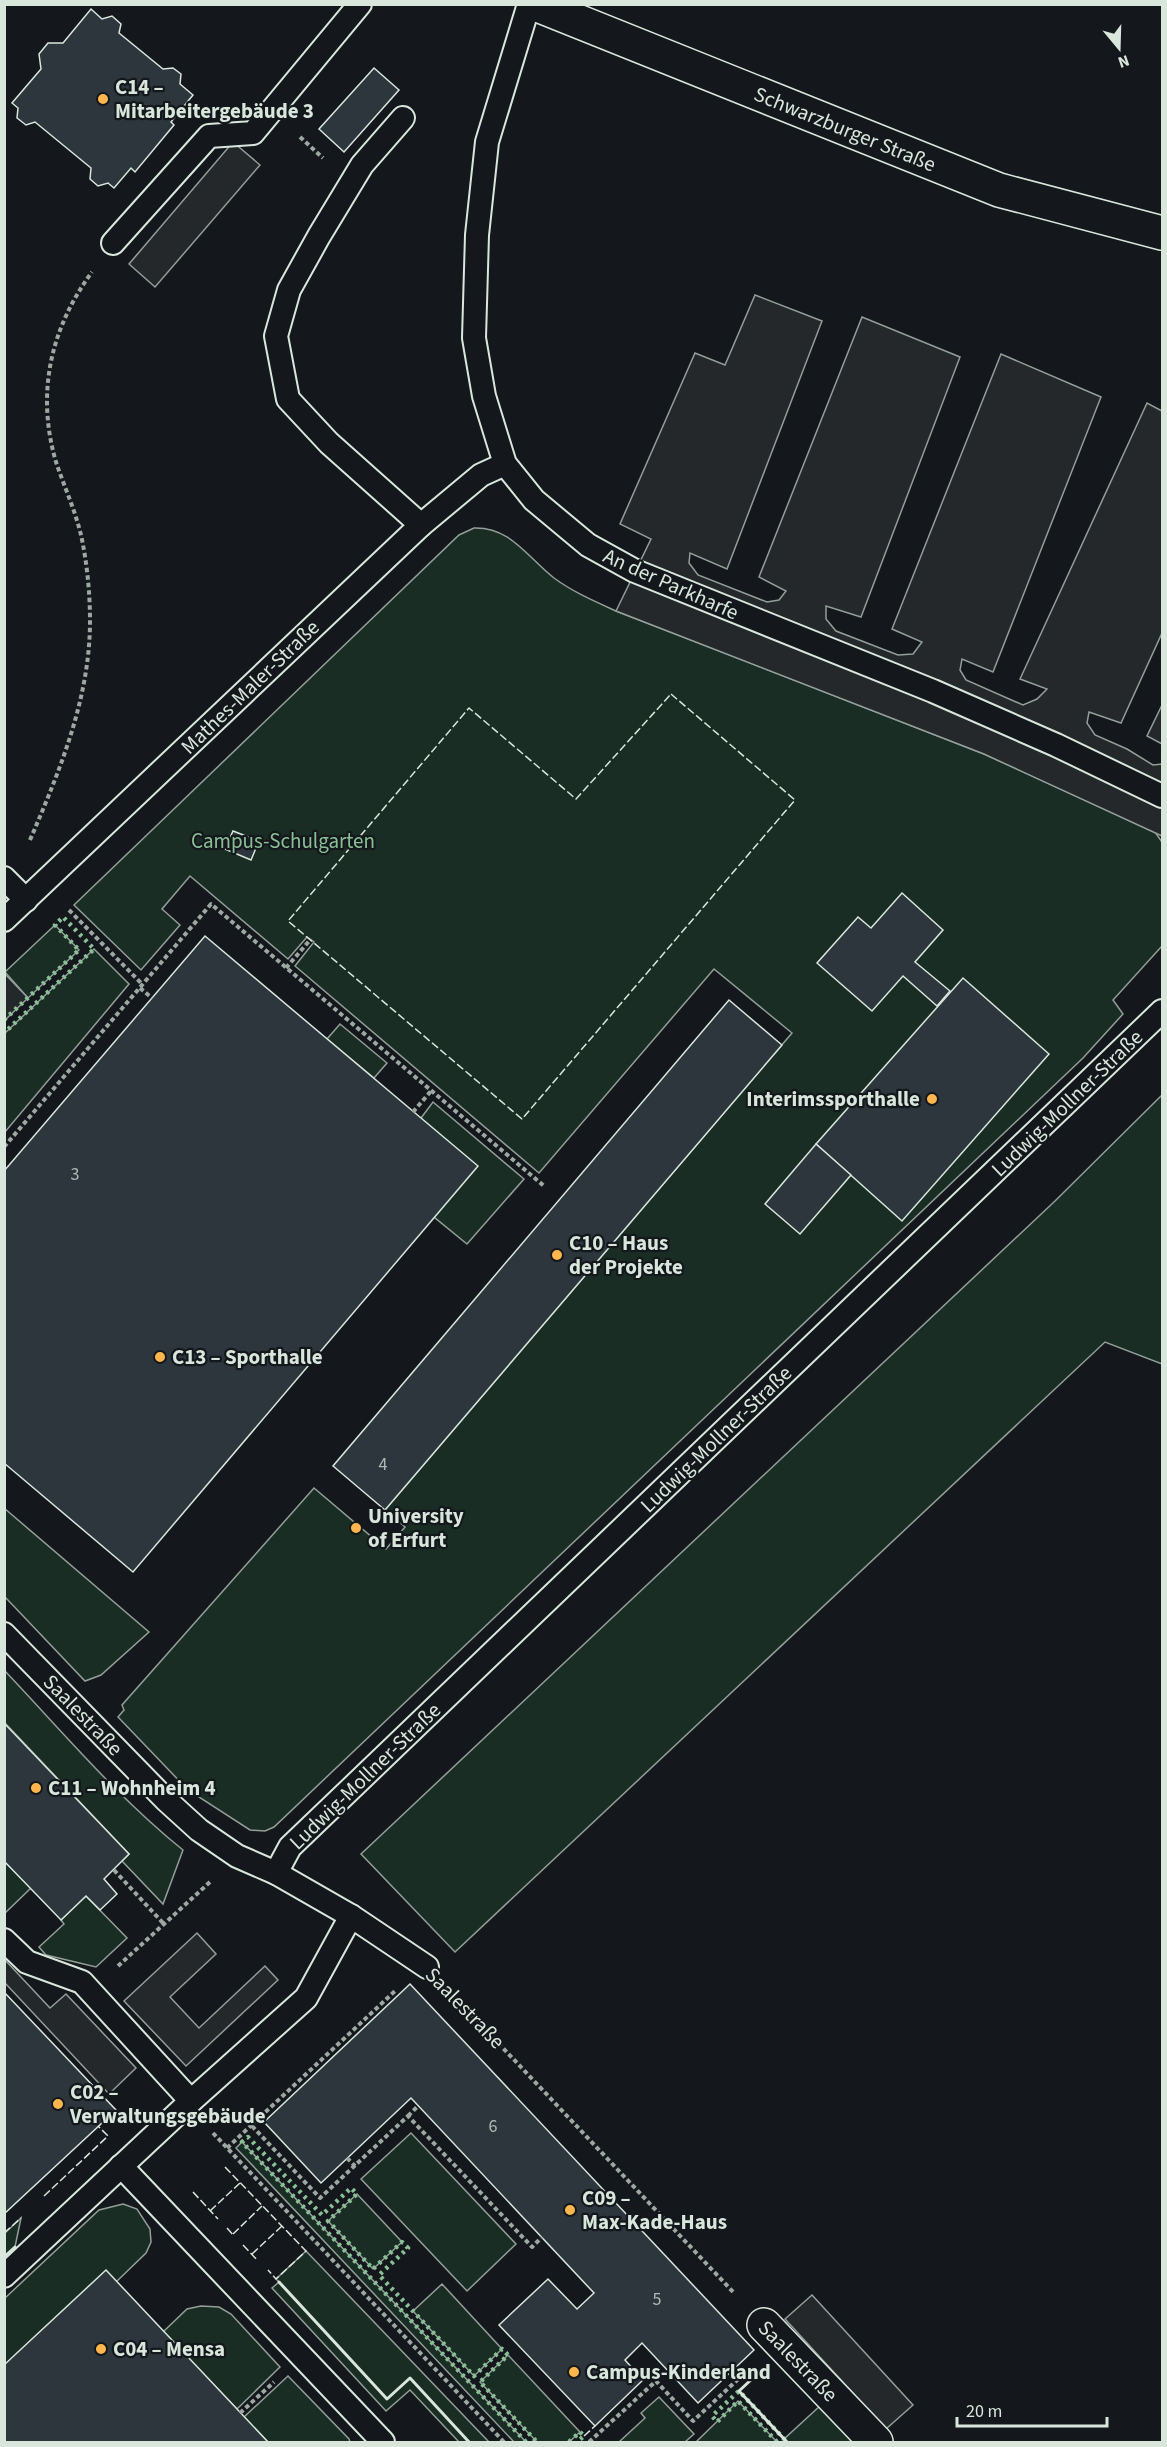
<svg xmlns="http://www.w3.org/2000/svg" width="1167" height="2447" font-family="'Source Sans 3',sans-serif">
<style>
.green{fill:#1a2d24;stroke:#939e99;stroke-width:1.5}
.parking{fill:#24282b;stroke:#939e99;stroke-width:1.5}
.building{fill:#2c363c;stroke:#d8e6dc;stroke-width:1.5}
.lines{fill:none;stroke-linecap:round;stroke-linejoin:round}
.service-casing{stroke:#d8e6dc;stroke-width:26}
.minor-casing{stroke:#d8e6dc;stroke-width:36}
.tertiary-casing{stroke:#d8e6dc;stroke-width:36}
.path{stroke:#9da8a2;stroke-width:4;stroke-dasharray:4.5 3;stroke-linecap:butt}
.service{stroke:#14181c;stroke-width:22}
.minor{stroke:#14181c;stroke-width:33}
.tertiary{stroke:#14181c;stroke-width:33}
.hedge{stroke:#8ac095;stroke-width:4.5;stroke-dasharray:3 4.5;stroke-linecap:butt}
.fence{stroke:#d8e6dc;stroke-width:1.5;stroke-dasharray:8 3;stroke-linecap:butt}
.wall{stroke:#d8e6dc;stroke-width:3}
.poi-dot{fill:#ffb74d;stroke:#14181c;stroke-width:2}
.labels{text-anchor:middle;stroke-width:4.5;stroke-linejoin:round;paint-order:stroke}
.number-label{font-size:18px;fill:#adbab4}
.poi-label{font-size:21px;font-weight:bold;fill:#d8e6dc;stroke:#14181c;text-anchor:start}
.street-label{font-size:21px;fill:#d8e6dc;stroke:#14181c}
.park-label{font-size:21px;fill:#8ac095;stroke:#14181c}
</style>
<rect width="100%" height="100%" fill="#14181c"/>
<g class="green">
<path d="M474 528C511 527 527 557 554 578 573 592 594 601 616 611L984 754 1155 832 1162 842V946L1113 1000 1123 1014 1083 1058 274 1827 265 1831 250 1830 188 1790 118 1717 124 1710 122 1705 314 1488 386 1549 405 1527 385 1510 792 1033 714 969 539 1173 295 966 314 942 307 937 288 959 190 876 162 909 180 925 141 970 74 905 459 535Z"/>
<path d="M55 925 79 950 28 998 5 972Z"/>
<path d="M94 949 129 984 5 1132V1033Z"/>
<path d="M340 1024 387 1063 374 1078 327 1039Z"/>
<path d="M1162 1095V1364L1105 1342 455 1952 361 1854 1055 1201Z"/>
<path d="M433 1102 524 1179 467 1244 434 1217 421 1118Z"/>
<path d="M4 1508 149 1632 101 1675 85 1681 5 1597Z"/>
<path d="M4 1670C62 1731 117 1797 183 1850L163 1904 122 1861 129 1854 5 1723Z"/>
<path d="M4 1861 31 1888 6 1912 4 1911Z"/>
<path d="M86 1896 127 1938 96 1967 46 1955 39 1947 64 1924 61 1920Z"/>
<path d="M411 2133 516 2244 467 2291 361 2179Z"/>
<path d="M242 2142 526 2442H514L236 2148Z"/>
<path d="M357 2194 402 2242 373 2269 328 2221Z"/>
<path d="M123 2204 137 2209 150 2229 151 2242 146 2253 116 2282 5 2365V2298L99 2210Z"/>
<path d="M21 2218 15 2247 5 2257V2233Z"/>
<path d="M306 2251 489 2442H459L410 2390 386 2411 272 2288 279 2282 276 2279Z"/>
<path d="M442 2284 502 2349 474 2376 413 2311Z"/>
<path d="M201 2306 219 2307 231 2314 280 2367 237 2409 163 2332 187 2309Z"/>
<path d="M508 2355 580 2432 569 2442H537L480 2382Z"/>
<path d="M288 2376 349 2439 350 2442H268L244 2417Z"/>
<path d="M659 2397 694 2434 685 2442H619L645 2418 641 2413Z"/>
<path d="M738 2401 777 2442H696Z"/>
<path d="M821 2405 857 2442H787L784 2439Z"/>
</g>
<g class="parking">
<path d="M233 142 260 165 155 287 129 264Z"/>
<path d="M755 295 822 321 727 569 690 553 689 563 698 575 767 602 779 600 786 591 759 577 862 317 960 357 861 617 826 606V619L836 631 898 655 913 654 922 642 892 629 1001 354 1101 397 993 672 962 659 960 670 966 680 1023 705 1037 699 1047 689 1020 679 1147 403 1162 411V633L1121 723 1089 712 1087 723 1095 735 1127 749 1153 765 1162 764V836L984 754 616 611 651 539 620 524 695 353 725 365Z"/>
<path d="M1162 705V744L1147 736Z"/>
<path d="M5 974 28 998 5 1020Z"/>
<path d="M197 1933 216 1954 170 1997 199 2028 265 1966 278 1980 186 2066 124 2001Z"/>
<path d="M5 1960 50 2008 66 1994 136 2068 109 2094 5 1983Z"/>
<path d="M812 2295 913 2405 886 2429 785 2319Z"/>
</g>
<g class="building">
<path d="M91 9 102 19 112 16 121 24 119 33 163 69 173 68 181 74 180 84 193 95 171 122 174 125 135 172 131 168 114 188 108 183 98 186 90 179 91 168 35 122 26 125 17 118 18 108 12 103 41 69 39 54 48 43H63Z"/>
<path d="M374 68 399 90 344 152 319 129Z"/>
<path d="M233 831 259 841 251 860 225 849Z"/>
<path d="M902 893 943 930 915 962 950 991 937 1006 903 976 872 1011 817 963 858 917 871 928Z"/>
<path d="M205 936 478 1166 133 1572 4 1463V1171Z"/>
<path d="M963 978 1049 1054 902 1221 816 1144Z"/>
<path d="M729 1000 782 1045 385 1510 333 1466Z"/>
<path d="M816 1144 851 1175 800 1234 765 1204Z"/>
<path d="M4 1723 129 1854 104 1879 117 1894 100 1910 86 1896 61 1920 4 1861Z"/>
<path d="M410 1984 754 2350 698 2403 642 2343 625 2360 643 2380 595 2426 499 2325 548 2279 577 2309 594 2293 411 2098 321 2183 264 2122Z"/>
<path d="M4 1992 116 2110 4 2214Z"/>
<path d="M106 2270 237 2409 268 2442H4V2365Z"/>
</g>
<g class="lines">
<g class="service-casing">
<g id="service">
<path d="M529 4 487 142 477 235 474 338 484 396 505 464 534 500 588 545 635 571 933 691 1056 745 1162 796"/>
<path d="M403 118 362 165 319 236 289 290 276 336 288 399 329 443 421 525"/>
<path d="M113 243 209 136 253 133 360 4"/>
<path d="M4 878 26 900"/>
<path d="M4 920 421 525 481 475 505 464"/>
<path d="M4 1634 166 1800 199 1830 237 1856 276 1873 351 1916 427 1967"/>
<path d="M276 1873 290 1847 1162 1011"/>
<path d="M4 1940 27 1962 82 1982 191 2101"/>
<path d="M121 2166 383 2442"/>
<path d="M4 2276 191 2101 306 1998 351 1916"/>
</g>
</g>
<g class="minor-casing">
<path id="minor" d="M764 2325 876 2442"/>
</g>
<g class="tertiary-casing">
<path id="tertiary" d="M535 4 999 190 1162 233"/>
</g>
<g class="path">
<path d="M300 137 323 158"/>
<path d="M30 840C60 770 90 698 90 621 90 593 87 562 81 535 75 510 64 486 56 462 36 394 50 329 92 272"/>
<path d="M69 910 142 984"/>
<path d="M286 968 310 940"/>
<path d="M140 988 152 998"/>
<path d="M413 1112 431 1091"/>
<path d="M4 1147 211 904 544 1186"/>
<path d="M114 1870 164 1924"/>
<path d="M118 1966 210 1882"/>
<path d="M452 1994 735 2294"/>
<path d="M408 2116 418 2106"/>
<path d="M252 2126 320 2198 408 2116 532 2247 542 2237"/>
<path d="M213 2133 504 2442"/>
<path d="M227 2148 395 1991"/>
<path d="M347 2158 355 2166"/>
<path d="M240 2413 274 2382"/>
<path d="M589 2442 656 2381 693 2421 748 2370"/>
</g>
<use href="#service" class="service"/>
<use href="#minor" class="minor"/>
<use href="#tertiary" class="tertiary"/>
<g class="hedge">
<path d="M4 1020 79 950 55 925 63 917 94 949 4 1033"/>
<path d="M526 2442 242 2142 248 2137 322 2215 351 2188 357 2194 328 2221 373 2269 402 2242 408 2248 379 2275 474 2376 502 2349 508 2355 480 2382 537 2442"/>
<path d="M569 2442 580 2432 584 2436 577 2442"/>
<path d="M777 2442 738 2401 717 2422 712 2416 739 2391 787 2442"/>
</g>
<g class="fence">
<path d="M671 694 795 800 522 1119 288 921 469 708 576 799Z"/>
<path d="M225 2167 306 2251 276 2279 268 2270"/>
<path d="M193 2192 218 2219"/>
<path d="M44 2196 108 2136 98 2126"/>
<path d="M210 2211 240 2183"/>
<path d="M227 2228 234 2236"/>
<path d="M4 2233 21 2218"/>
<path d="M233 2234 262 2206"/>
<path d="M243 2245 258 2261"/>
<path d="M252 2254 282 2226"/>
<path d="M584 2436 595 2426"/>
</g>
<g class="wall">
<path d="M4 2257 15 2247"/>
<path d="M279 2282 387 2399 410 2378 469 2442"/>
<path d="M767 2365 739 2391 787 2442"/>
</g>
</g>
<g class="poi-dot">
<circle cx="103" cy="99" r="6"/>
<circle cx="932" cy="1099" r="6"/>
<circle cx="557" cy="1255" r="6"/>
<circle cx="160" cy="1357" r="6"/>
<circle cx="356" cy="1528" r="6"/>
<circle cx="36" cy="1788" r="6"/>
<circle cx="58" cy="2104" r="6"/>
<circle cx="570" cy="2210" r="6"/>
<circle cx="101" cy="2349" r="6"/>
<circle cx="574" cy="2372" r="6"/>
</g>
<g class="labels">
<g class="number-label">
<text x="75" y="1180">3</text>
<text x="383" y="1470">4</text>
<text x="493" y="2132">6</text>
<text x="657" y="2305">5</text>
</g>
<g class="poi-label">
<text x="115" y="94">C14 –<tspan x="115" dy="24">Mitarbeitergebäude 3</tspan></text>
<text x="920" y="1106" text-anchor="end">Interimssporthalle</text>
<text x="569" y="1250">C10 – Haus<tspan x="569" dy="24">der Projekte</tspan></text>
<text x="172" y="1364">C13 – Sporthalle</text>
<text x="368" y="1523">University<tspan x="368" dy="24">of Erfurt</tspan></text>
<text x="48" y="1795">C11 – Wohnheim 4</text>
<text x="70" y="2099">C02 –<tspan x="70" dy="24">Verwaltungsgebäude</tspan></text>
<text x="582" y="2205">C09 –<tspan x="582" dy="24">Max-Kade-Haus</tspan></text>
<text x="113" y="2356">C04 – Mensa</text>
<text x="586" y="2379">Campus-Kinderland</text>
</g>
<g class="street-label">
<text transform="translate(845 129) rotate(22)" y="7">Schwarzburger Straße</text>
<text transform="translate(671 584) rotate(24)" y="7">An der Parkharfe</text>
<text transform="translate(250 687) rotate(-44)" y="7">Mathes-Maler-Straße</text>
<text transform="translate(1067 1103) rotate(-44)" y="7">Ludwig-Mollner-Straße</text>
<text transform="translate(716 1439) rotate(-44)" y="7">Ludwig-Mollner-Straße</text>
<text transform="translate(83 1715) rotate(46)" y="7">Saalestraße</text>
<text transform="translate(365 1776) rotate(-44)" y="7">Ludwig-Mollner-Straße</text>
<text transform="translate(465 2008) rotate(46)" y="7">Saalestraße</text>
<text transform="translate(798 2361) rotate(46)" y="7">Saalestraße</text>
</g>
<g class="park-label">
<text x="283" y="848">Campus-Schulgarten</text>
</g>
</g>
<rect width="1167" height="2447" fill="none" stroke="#d8e6dc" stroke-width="12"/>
<g transform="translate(1119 48) rotate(161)" stroke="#14181c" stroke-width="4.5" paint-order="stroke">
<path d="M0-4.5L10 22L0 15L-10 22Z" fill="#d8e6dc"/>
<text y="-9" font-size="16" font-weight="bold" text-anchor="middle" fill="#d8e6dc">N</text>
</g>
<path d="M957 2417v9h150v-9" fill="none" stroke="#d8e6dc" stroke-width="3"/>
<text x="966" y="2417" font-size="18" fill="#d8e6dc" stroke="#14181c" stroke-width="4.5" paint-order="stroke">20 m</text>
</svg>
